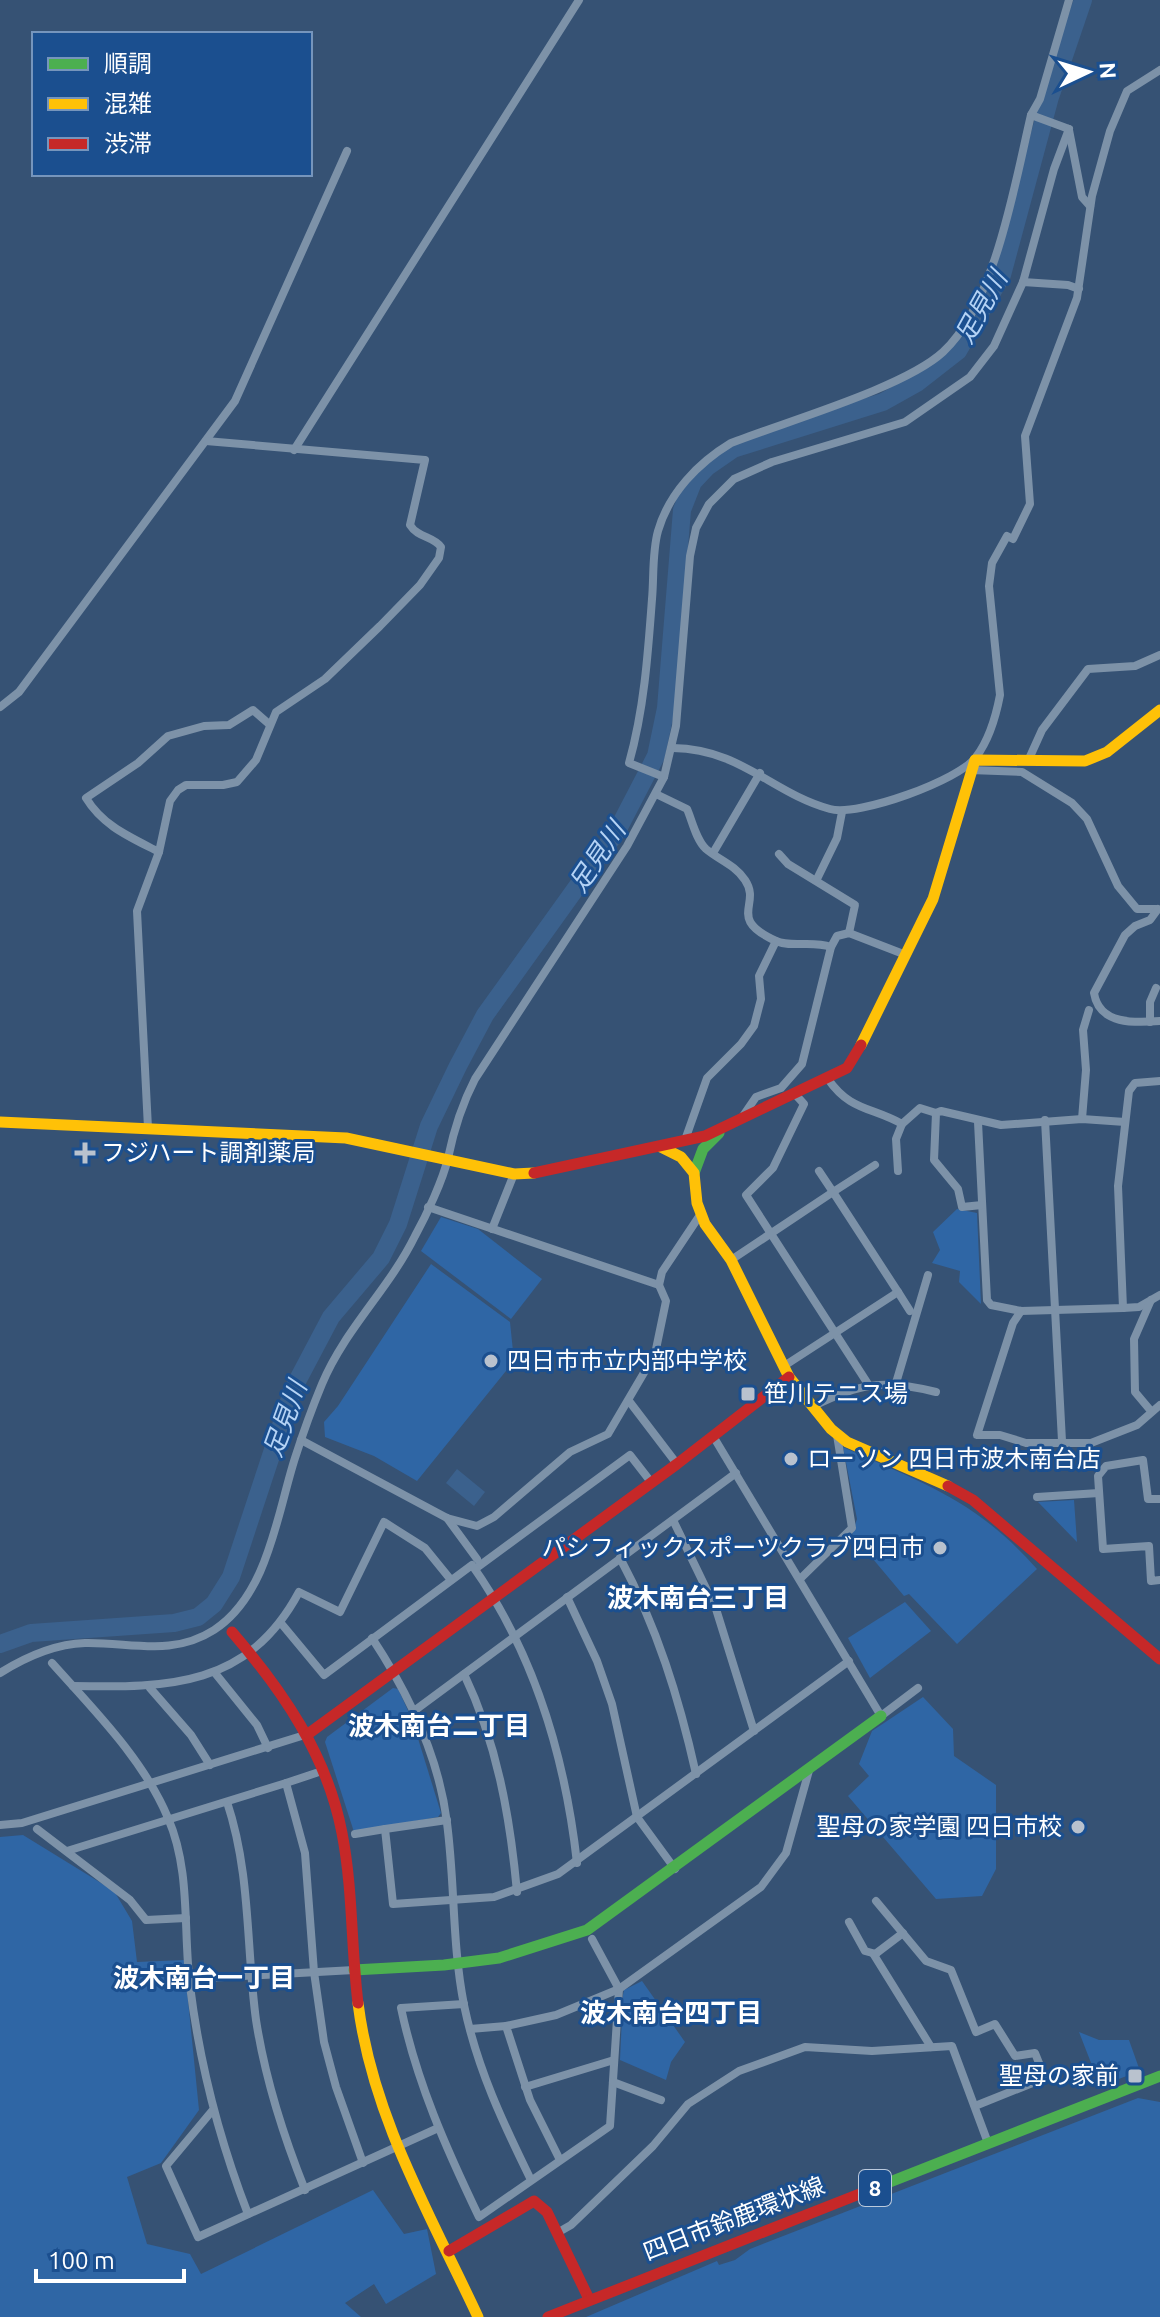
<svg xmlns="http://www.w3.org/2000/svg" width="1160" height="2317" font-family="Ubuntu,'Noto Sans JP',sans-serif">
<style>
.green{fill:#2f66a5}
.water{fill:#3b618d}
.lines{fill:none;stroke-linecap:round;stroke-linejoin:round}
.river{stroke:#3b618d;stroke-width:18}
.street{stroke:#7d92a8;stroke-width:8}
.fast{stroke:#4caf50;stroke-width:11}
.slow{stroke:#ffc107;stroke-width:11}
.jam{stroke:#c62828;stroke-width:11}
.poi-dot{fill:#b9c2ce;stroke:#1b4f8f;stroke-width:3}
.labels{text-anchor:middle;stroke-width:6;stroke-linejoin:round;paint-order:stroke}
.shield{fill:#1b4f8f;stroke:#bbcadd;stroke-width:2}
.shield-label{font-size:22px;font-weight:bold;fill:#fff}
.poi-label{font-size:24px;fill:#fff;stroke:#1b4f8f;text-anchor:start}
.street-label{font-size:24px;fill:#fff;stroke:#1b4f8f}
.water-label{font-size:26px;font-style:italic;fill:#b5d3f5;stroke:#1b4f8f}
.neighbourhood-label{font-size:26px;font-weight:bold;fill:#fff;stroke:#1b4f8f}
</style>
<rect width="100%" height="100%" fill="#365274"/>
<g class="green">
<path d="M957 1209 977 1213 981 1304 959 1282 960 1271 932 1263 940 1250 933 1232Z"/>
<path d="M441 1217 478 1229 542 1279 511 1319 421 1251Z"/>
<path d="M431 1264 510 1322 514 1361 417 1481 374 1456 325 1437 324 1422 338 1406Z"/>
<path d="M843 1447C924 1484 975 1499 1037 1569L957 1644 909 1594 904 1596 852 1534 857 1519Z"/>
<path d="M1074 1500 1077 1542 1038 1502Z"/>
<path d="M905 1602 931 1631 870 1678 848 1638Z"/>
<path d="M393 1688 398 1689 412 1719 441 1813 438 1817 354 1832 325 1742 327 1737Z"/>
<path d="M923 1697 953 1729 954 1756 996 1785V1869L982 1896 936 1899 848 1796 869 1776 859 1764 872 1731Z"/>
<path d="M23 1835 114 1891 132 1921 137 1962 184 1960 199 2110 161 2163 127 2177 147 2244 190 2254 201 2274 373 2190 404 2234 427 2229 436 2274 386 2304 374 2284 345 2303 361 2317H0V1837Z"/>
<path d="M642 1981 685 2042 671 2062 666 2080 620 2060 623 1995 624 1990Z"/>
<path d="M1079 2032 1099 2040H1129L1140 2071 1100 2086Z"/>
<path d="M1138 2098 1160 2102V2317H586L717 2261 719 2265 735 2260 750 2249Z"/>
</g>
<path class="water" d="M457 1469 485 1492 474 1506 446 1483Z"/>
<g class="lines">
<path class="river" d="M0 1644 31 1633 174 1623 198 1617 214 1604 231 1577 293 1389 331 1317 381 1258 398 1224 429 1126 458 1066 485 1015 617 831 656 756 666 708 682 510 693 482 707 467 733 449 883 402 917 383 958 351 1002 275 1050 97 1083 0"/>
<g class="street">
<path d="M1031 115 1069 129"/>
<path d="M1069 130 1082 197 1090 206"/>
<path d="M1023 282 1068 285 1079 289"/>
<path d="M294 450 579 0"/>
<path d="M0 707 19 692 235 401 347 151"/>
<path d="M673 748C741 749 772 793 830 809 858 817 960 780 976 757 989 740 996 716 1000 695L989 586 992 563 1007 536 1013 539 1030 504 1025 436 1077 298 1092 196 1110 131 1127 91 1160 70"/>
<path d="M1028 761 1042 730 1088 669 1135 666 1160 655"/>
<path d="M970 770 1022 772 1072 803 1087 819 1118 886 1137 909H1156"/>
<path d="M664 777 629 763C644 710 648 654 652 599 654 578 652 552 658 531 669 493 698 463 731 443 784 422 904 388 943 352 995 304 1015 183 1031 115L1040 99 1069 0"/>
<path d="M656 794 687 809C692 820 696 840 706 849 719 860 735 865 745 880 762 905 726 918 776 941L759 976 761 999 754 1026 741 1044 707 1078 685 1140"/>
<path d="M159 852C130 837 103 826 86 798L138 763 168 736 204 726 229 725 253 710 269 724"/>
<path d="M713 853 760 773"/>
<path d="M779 854 788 864 855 905 849 933"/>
<path d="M817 879 837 838 842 812"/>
<path d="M1158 909 1150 920 1135 926 1125 935 1094 993C1099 1025 1135 1023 1160 1021"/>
<path d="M776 941C792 948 811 940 831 947"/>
<path d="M1150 1022V1002L1156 988"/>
<path d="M828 1079C850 1111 872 1107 902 1124L920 1108 936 1113"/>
<path d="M795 1094 804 1104 773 1168 746 1195 868 1384"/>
<path d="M743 1116 756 1097 781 1088 802 1064 831 947 837 936 849 933 906 955"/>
<path d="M1082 1119 1086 1070 1083 1030 1089 1010"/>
<path d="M1045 1120 1062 1441"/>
<path d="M978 1122 987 1300 991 1305 1021 1311 1123 1308 1139 1307 1160 1295"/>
<path d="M148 1128 137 911 159 852 170 801 178 790 186 785H223L237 782 256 760 276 712 325 679 380 626 420 585 439 558 441 547C433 536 418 538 410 525L425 460 206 441"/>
<path d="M819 1171 833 1192 875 1165"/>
<path d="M898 1171 896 1139 902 1124"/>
<path d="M982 1205 962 1207 958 1189 934 1160 936 1113 941 1111 1001 1125 1082 1119 1125 1122"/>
<path d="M428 1207 659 1285"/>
<path d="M492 1229 514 1174"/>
<path d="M731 1260 833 1192 898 1292 784 1366"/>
<path d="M898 1292 910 1311"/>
<path d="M1151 1300 1134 1339 1135 1392 1151 1411"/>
<path d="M1123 1308 1118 1186 1129 1091 1135 1083 1160 1081"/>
<path d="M1021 1311 1013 1323 977 1435H1000L1026 1443H1091L1137 1425 1160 1405"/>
<path d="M896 1383 928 1275"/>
<path d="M629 1401 677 1464"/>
<path d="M812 1407C860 1383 883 1379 936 1392"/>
<path d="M713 1436 881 1716 918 1688"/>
<path d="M301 1440 447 1518 477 1526 494 1517 570 1452 608 1434 655 1354 666 1301 659 1285 662 1272 700 1215"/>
<path d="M1037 1497 1099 1493"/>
<path d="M1160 1499H1148L1143 1460 1106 1466 1098 1476 1103 1549 1149 1546 1151 1581 1160 1580"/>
<path d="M447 1518 477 1559"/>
<path d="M673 1520 716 1609 754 1731"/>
<path d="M620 1558C657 1627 679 1698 696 1774"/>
<path d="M475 1569 630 1455 651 1482"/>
<path d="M800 1579 852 1528 837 1435"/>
<path d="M567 1597 597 1661 612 1704 637 1817 675 1869"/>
<path d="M280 1622 324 1675 472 1565C535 1654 565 1756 577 1863"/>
<path d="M372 1638C409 1694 439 1757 447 1823 455 1883 452 1945 464 2005 477 2068 503 2123 531 2180"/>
<path d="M52 1663C94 1710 144 1760 168 1818 191 1871 183 1930 190 1986 200 2066 219 2139 248 2214"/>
<path d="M0 1673C24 1658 55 1644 85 1643 131 1642 172 1657 214 1630 268 1595 277 1514 295 1458 303 1433 312 1408 322 1384 345 1329 389 1289 415 1236 426 1216 443 1180 448 1158 454 1129 461 1106 475 1079L627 846 664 777 676 726 690 556 696 528 709 504 734 479 772 462 905 422 970 377 994 346 1023 282 1054 169 1069 129"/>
<path d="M215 1673 257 1725 268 1748"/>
<path d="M464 1674C497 1743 510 1816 517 1892"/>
<path d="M73 1686C169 1688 248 1687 299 1592L340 1612 384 1522 425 1548 451 1580"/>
<path d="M150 1688 191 1735 210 1765"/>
<path d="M414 1711 736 1473"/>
<path d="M286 1783 316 1773"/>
<path d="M227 1802C251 1874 246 1946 256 2020 265 2078 283 2135 305 2190"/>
<path d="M447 1820 385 1829 393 1904 494 1897 558 1874 849 1661"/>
<path d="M0 1825 22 1823 308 1734"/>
<path d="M37 1829 130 1900 146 1920 186 1918"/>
<path d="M355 1834 385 1829"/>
<path d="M67 1851 286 1783 305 1853 314 1972 324 2042 336 2087 363 2163"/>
<path d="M876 1901 926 1961 951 1970 976 2032 995 2024 1015 2056 1035 2053 1045 2078 975 2106"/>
<path d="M849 1922 865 1951 876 1954"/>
<path d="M903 1933 874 1955 931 2047"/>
<path d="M189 1979 354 1970"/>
<path d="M464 2004 401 2008C417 2083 446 2148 479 2217L610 2126 619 1989 592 1939"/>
<path d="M470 2029 506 2026"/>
<path d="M613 2082 661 2100"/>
<path d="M525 2087 614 2060"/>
<path d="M212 2111 166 2166 198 2237 436 2129"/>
<path d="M560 2160 530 2100 506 2026 556 2015 619 1989 761 1887 786 1853 810 1767"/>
<path d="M557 2233 571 2225 653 2146 688 2104 739 2071 805 2047 872 2051 952 2046 988 2143"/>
</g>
<g class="fast">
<path d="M694 1173 703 1149 719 1133"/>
<path d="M354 1970 444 1965 499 1958 587 1930 881 1716"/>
<path d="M867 2191 1160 2076"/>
</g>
<g class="slow">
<path d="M861 1045 933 899 975 760 1085 761 1107 752 1160 710"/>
<path d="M0 1122 346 1138 514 1174 534 1173"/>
<path d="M661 1147 681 1157 694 1173 697 1203 705 1224 731 1260 789 1377 831 1429 847 1442 948 1486"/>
<path d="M358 2003C372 2116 431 2216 478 2317"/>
</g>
<g class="jam">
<path d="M534 1173 705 1136 847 1068 861 1045"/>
<path d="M948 1486 973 1500 1160 1659"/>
<path d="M232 1632C283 1691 327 1755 342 1833 353 1889 351 1947 358 2003"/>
<path d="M308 1734 677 1464 789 1377"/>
<path d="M449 2251 534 2201 547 2212 589 2299"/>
<path d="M548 2317 867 2191"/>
</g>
</g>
<g class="poi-dot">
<path d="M81 1141h8v8h8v8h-8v8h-8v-8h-8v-8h8z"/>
<circle cx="491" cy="1361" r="8"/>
<rect x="740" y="1386" width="16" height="16" rx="4"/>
<circle cx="791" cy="1459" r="8"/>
<circle cx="940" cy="1548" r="8"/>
<circle cx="1078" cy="1827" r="8"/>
<rect x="1127" y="2068" width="16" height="16" rx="4"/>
</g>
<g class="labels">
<rect class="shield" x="859" y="2170" width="32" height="36" rx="6"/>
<g class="shield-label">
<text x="875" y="2196">8</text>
</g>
<g class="poi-label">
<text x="101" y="1161">フジハート調剤薬局</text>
<text x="507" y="1369">四日市市立内部中学校</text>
<text x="764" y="1402">笹川テニス場</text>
<text x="807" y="1467">ローソン 四日市波木南台店</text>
<text x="924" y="1556" text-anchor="end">パシフィックスポーツクラブ四日市</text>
<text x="1062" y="1835" text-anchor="end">聖母の家学園 四日市校</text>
<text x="1119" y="2084" text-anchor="end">聖母の家前</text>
</g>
<g class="street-label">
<text transform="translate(734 2219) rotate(-21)" y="8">四日市鈴鹿環状線</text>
</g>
<g class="water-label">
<text transform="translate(981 307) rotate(-61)" y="9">足見川</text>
<text transform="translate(597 857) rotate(-56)" y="9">足見川</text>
<text transform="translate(285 1419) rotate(-70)" y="9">足見川</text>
</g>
<g class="neighbourhood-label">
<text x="698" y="1607">波木南台三丁目</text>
<text x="439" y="1735">波木南台二丁目</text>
<text x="204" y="1987">波木南台一丁目</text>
<text x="671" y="2022">波木南台四丁目</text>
</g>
</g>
<rect x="32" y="32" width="280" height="144" fill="#1b4f8f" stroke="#7695bc" stroke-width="2"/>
<rect x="48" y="58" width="40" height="12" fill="#4caf50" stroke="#7695bc" stroke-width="2"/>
<text x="104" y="72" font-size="24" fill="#ffffff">順調</text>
<rect x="48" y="98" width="40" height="12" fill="#ffc107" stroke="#7695bc" stroke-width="2"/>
<text x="104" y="112" font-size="24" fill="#ffffff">混雑</text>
<rect x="48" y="138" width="40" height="12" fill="#c62828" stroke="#7695bc" stroke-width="2"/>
<text x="104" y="152" font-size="24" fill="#ffffff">渋滞</text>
<g transform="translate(1088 72) rotate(86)" stroke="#1b4f8f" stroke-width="6" paint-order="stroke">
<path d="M0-6L14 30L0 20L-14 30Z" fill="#ffffff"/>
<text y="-12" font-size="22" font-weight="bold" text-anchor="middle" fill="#ffffff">N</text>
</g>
<path d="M36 2269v12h148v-12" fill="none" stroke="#ffffff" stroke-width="4"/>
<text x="48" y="2269" font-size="24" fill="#ffffff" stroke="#1b4f8f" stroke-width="6" paint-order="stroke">100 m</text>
</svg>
